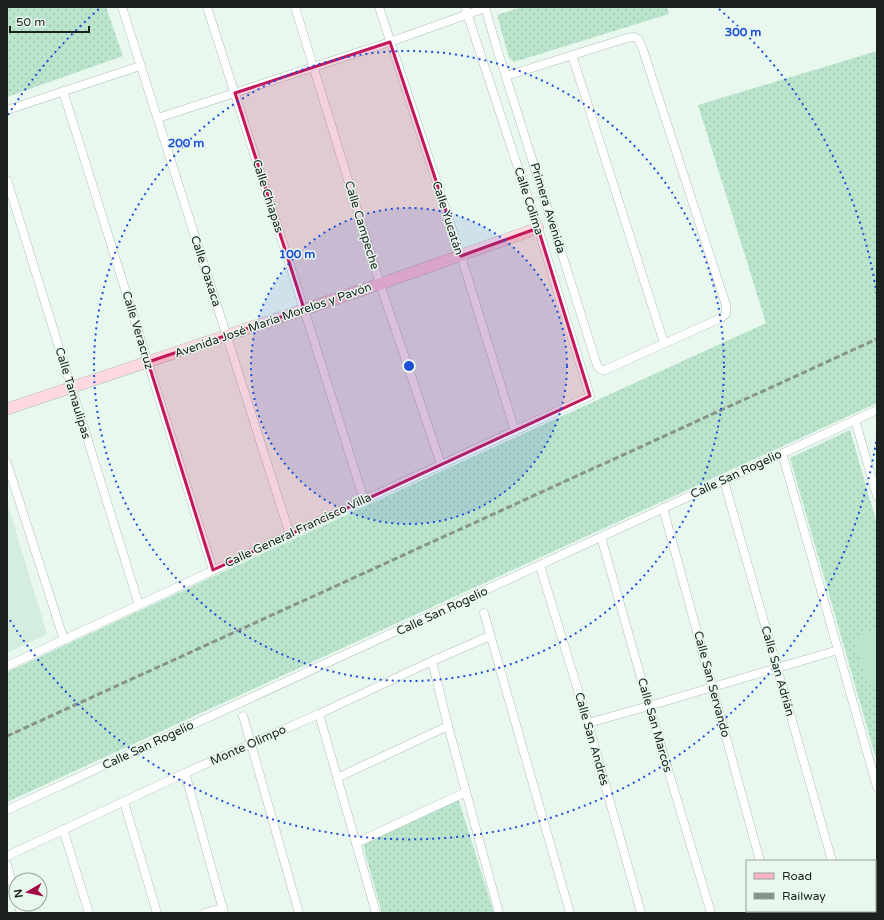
<svg xmlns="http://www.w3.org/2000/svg" width="884" height="920" font-family="'Varela Round',sans-serif">
<style>
.built{fill:#d5ede0}
.grass{fill:url(#grass-dots)}
.garden{fill:#bbe4cd}
.lines{fill:none;stroke-linecap:round;stroke-linejoin:round}
.street-casing{stroke:#b0bfb7;stroke-width:9}
.secondary-casing{stroke:#b0bfb7;stroke-width:12}
.primary-casing{stroke:#af5f70;stroke-width:14}
.street{stroke:#fff;stroke-width:8}
.secondary{stroke:#ffd9e2;stroke-width:11}
.primary{stroke:#ffb3c4;stroke-width:13}
.rail{stroke:#87938c;stroke-width:3;stroke-dasharray:6 3;stroke-linecap:butt}
.marked{fill:#c2185b;fill-opacity:0.2;stroke:#c2185b;stroke-width:3;stroke-linejoin:round}
.ring{fill:none;stroke:#1d4ed8;stroke-width:2;stroke-dasharray:2 4}
.labels{text-anchor:middle;stroke-width:3;stroke-linejoin:round;paint-order:stroke}
.street-label{font-size:12px;fill:#1b211d;stroke:#e8f8ef}
.centre{fill:#1d4ed8;stroke:#e8f8ef;stroke-width:2}
.ring-label{font-size:12px;text-anchor:middle;font-weight:bold;fill:#1d4ed8;stroke:#e8f8ef;stroke-width:3;stroke-linejoin:round;paint-order:stroke}
</style>
<defs>
<pattern id="grass-dots" width="8" height="8" patternUnits="userSpaceOnUse"><rect width="8" height="8" fill="#bbe4cd"/><path d="M2 2h.1M6 6h.1" fill="none" stroke="#a0c3b0" stroke-width="1.8" stroke-linecap="round"/></pattern>
</defs>
<rect width="100%" height="100%" fill="#e8f8ef"/>
<path class="built" d="M7 502 47 634 7 653Z"/>
<g class="grass">
<path d="M7 7H106L123 56 7 97Z"/>
<path d="M522 7H667L669 14 514 62 509 58 497 15Z"/>
<path d="M877 51V403L7 802V672L387 496 766 323 698 105Z"/>
<path d="M850 430 877 524V762L790 458Z"/>
<path d="M458 798 494 913H382L363 845Z"/>
<path d="M820 911H862L863 913H816Z"/>
</g>
<path class="garden" d="M877 631V681L867 684 854 637Z"/>
<g class="lines">
<g class="street-casing">
<g id="street">
<path d="M122 7 290 535"/>
<path d="M207 7 304 309 364 500"/>
<path d="M295 7 380 284 441 464"/>
<path d="M379 7 461 256 515 431"/>
<path d="M485 7 495 42 596 362 598 367 602 370H605L721 318 726 314V305L643 50 638 39 634 37 627 38 506 76"/>
<path d="M572 55 664 343"/>
<path d="M63 91 213 570"/>
<path d="M7 110 140 66"/>
<path d="M158 118 390 42 485 8"/>
<path d="M7 180 139 605"/>
<path d="M855 420 877 496"/>
<path d="M782 453 877 787"/>
<path d="M7 463 64 640"/>
<path d="M724 481 832 861"/>
<path d="M663 508 760 861"/>
<path d="M601 537 649 706 711 913"/>
<path d="M540 566 588 723 641 913"/>
<path d="M484 613 570 913"/>
<path d="M432 661 448 726 499 913"/>
<path d="M7 666 139 605 364 500 590 396 538 228 465 7"/>
<path d="M319 714 376 913"/>
<path d="M243 716 299 913"/>
<path d="M588 723 649 706 838 650"/>
<path d="M185 773 224 913"/>
<path d="M337 778 448 726"/>
<path d="M124 802 157 913"/>
<path d="M7 810 877 410"/>
<path d="M63 829 89 913"/>
<path d="M356 843 466 792"/>
<path d="M7 856 185 773 319 714 432 661 490 636"/>
<path d="M7 865 16 896"/>
<path d="M18 904 21 913"/>
<path d="M773 911 774 913"/>
<path d="M204 913 223 908"/>
</g>
</g>
<g class="secondary-casing">
<path id="secondary" d="M7 409 380 284 538 228"/>
</g>
<g class="primary-casing">
<g id="primary">
<path d="M875 872 877 871"/>
<path d="M870 911 871 913"/>
<path d="M794 913 798 911"/>
</g>
</g>
<use href="#street" class="street"/>
<use href="#secondary" class="secondary"/>
<use href="#primary" class="primary"/>
<path class="rail" d="M7 736 877 339"/>
</g>
<path class="marked" d="M390 42 461 256 538 228 590 396 213 570 148 362 304 309 235 93Z"/>
<circle cx="409" cy="366" r="158" fill="#1d4ed8" fill-opacity=".12"/>
<g class="ring">
<circle cx="409" cy="366" r="158"/>
<circle cx="409" cy="366" r="315"/>
<path d="M877 436A473 473 0 0 1 8 617M8 115A473 473 0 0 1 99 9M719 9A473 473 0 0 1 877 296"/>
</g>
<g class="labels">
<g class="street-label">
<text transform="translate(268 196) rotate(72)" y="4">Calle Chiapas</text>
<text transform="translate(529 201) rotate(72)" y="4">Calle Colima</text>
<text transform="translate(548 208) rotate(73)" y="4">Primera Avenida</text>
<text transform="translate(448 218) rotate(72)" y="4">Calle Yucatán</text>
<text transform="translate(362 225) rotate(73)" y="4">Calle Campeche</text>
<text transform="translate(206 271) rotate(72)" y="4">Calle Oaxaca</text>
<text transform="translate(273 320) rotate(-19)" y="4">Avenida José María Morelos y Pavón</text>
<text transform="translate(138 330) rotate(73)" y="4">Calle Veracruz</text>
<text transform="translate(73 393) rotate(73)" y="4">Calle Tamaulipas</text>
<text transform="translate(736 474) rotate(-25)" y="4">Calle San Rogelio</text>
<text transform="translate(298 530) rotate(-25)" y="4">Calle General Francisco Villa</text>
<text transform="translate(442 611) rotate(-25)" y="4">Calle San Rogelio</text>
<text transform="translate(778 671) rotate(74)" y="4">Calle San Adrián</text>
<text transform="translate(712 684) rotate(75)" y="4">Calle San Servando</text>
<text transform="translate(655 725) rotate(74)" y="4">Calle San Marcos</text>
<text transform="translate(592 739) rotate(74)" y="4">Calle San Andrés</text>
<text transform="translate(148 745) rotate(-25)" y="4">Calle San Rogelio</text>
<text transform="translate(248 745) rotate(-24)" y="4">Monte Olimpo</text>
</g>
</g>
<circle cx="409" cy="366" r="6" class="centre"/>
<g class="ring-label">
<text x="743" y="36">300 m</text>
<text x="186" y="147">200 m</text>
<text x="297" y="258">100 m</text>
</g>
<rect width="884" height="920" fill="none" stroke="#1b211d" stroke-width="16"/>
<rect x="746" y="860" width="130" height="52" fill="#e8f8ef" stroke="#96a29b"/>
<rect x="754" y="873" width="20" height="6" fill="#ffb3c4" stroke="#96a29b"/>
<text x="782" y="880" font-size="12" fill="#1b211d">Road</text>
<rect x="754" y="893" width="20" height="6" fill="#87938c" stroke="#96a29b"/>
<text x="782" y="900" font-size="12" fill="#1b211d">Railway</text>
<g transform="translate(28 892) rotate(261)"><circle r="19" fill="#e8f8ef" stroke="#96a29b"/>
<path d="M0-3L7 15L0 10L-7 15Z" fill="#a20846"/>
<text y="-6" font-size="11" font-weight="bold" text-anchor="middle" fill="#1b211d">N</text>
</g>
<path d="M10 26v6h79v-6" fill="none" stroke="#1b211d" stroke-width="2"/>
<text x="16" y="26" font-size="12" fill="#1b211d" stroke="#e8f8ef" stroke-width="3" paint-order="stroke">50 m</text>
</svg>
